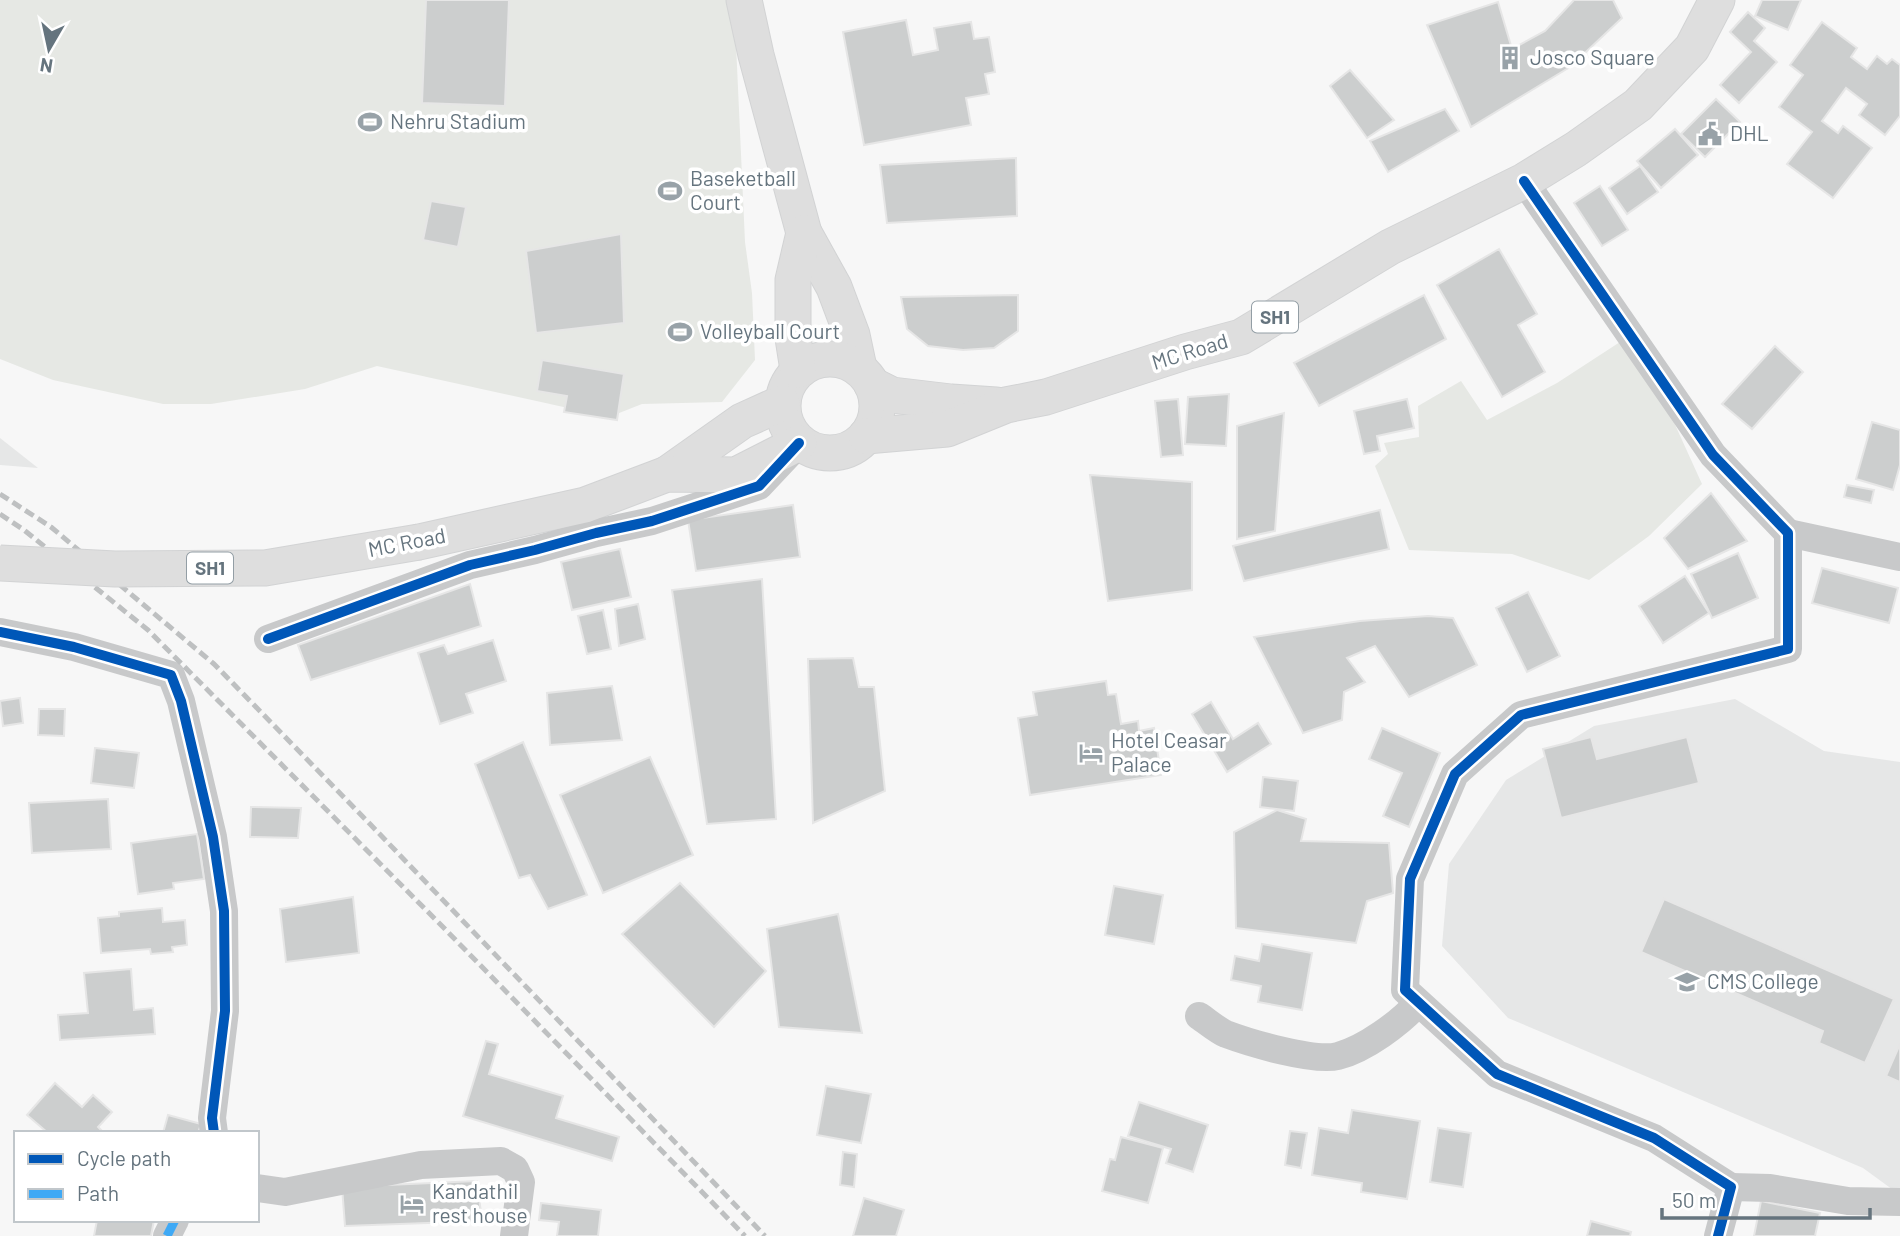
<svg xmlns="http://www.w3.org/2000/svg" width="1900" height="1236" font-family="Barlow,sans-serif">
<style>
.built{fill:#e6e7e7}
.green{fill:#e6e8e4}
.building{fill:#cccece;stroke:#e6e6e6;stroke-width:2}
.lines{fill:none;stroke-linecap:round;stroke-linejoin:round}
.major-casing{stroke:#d2d3d4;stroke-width:37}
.minor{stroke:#c8c9ca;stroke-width:28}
.major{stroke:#dedede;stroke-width:35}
.rail{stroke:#bec0c1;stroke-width:5;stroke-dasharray:10 5;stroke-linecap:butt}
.major-bridge-casing{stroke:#d2d3d4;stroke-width:37;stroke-linecap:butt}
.major-bridge{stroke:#dedede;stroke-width:35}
.quiet{stroke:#3fa9f5;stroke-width:9;stroke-dasharray:18 9;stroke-linecap:butt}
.cycleway-casing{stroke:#fff;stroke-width:15}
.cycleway{stroke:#0057b8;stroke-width:10}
.labels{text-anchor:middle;stroke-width:7;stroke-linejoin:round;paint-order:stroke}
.shield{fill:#fff;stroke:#939ea5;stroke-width:2}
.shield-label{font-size:19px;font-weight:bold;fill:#65747e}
.poi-label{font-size:21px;fill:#65747e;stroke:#fff;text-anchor:start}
.street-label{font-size:21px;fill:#65747e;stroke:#fff}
</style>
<rect width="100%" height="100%" fill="#f7f7f7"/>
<g class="built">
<path d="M0 438 38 468 0 465Z"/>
<path d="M1735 699 1824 751 1900 762V1195L1863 1168 1508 1018 1442 946 1449 864 1506 780 1594 726Z"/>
</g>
<g class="green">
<path d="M0 0H734L745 242 752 293 755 360 722 402 642 404 609 417 377 366 305 389 211 404H163L53 380 0 359Z"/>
<path d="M1620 342 1672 418 1702 484 1649 536 1589 580 1512 554 1409 550 1375 466 1388 454 1384 443 1419 437 1418 406 1461 381 1487 420 1557 383Z"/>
</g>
<g class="building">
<path d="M426 0H509L505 106 422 103Z"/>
<path d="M1574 0H1613L1622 18 1570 67 1471 127 1427 25 1498 2 1512 49 1545 31Z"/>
<path d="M1762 0H1801L1788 30 1755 16Z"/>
<path d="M1748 12 1765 28 1754 41 1777 62 1739 103 1720 85 1751 52 1730 32Z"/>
<path d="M906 20 913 55 938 50 934 28 971 22 974 39 989 37 995 72 985 74 989 94 966 98 971 125 864 145 843 32Z"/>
<path d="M1822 22 1857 48 1851 57 1867 69 1877 56 1887 64 1892 59 1900 65V116L1885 135 1859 115 1867 104 1846 88 1822 121 1838 133 1843 126 1872 148 1833 198 1787 164 1812 132 1779 107 1803 75 1790 65Z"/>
<path d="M1350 70 1394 120 1367 138 1330 86Z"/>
<path d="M1716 99 1740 122 1705 157 1681 134Z"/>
<path d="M1445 109 1459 131 1388 172 1370 141Z"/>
<path d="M1675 129 1698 155 1661 188 1637 161Z"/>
<path d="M1016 158 1017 216 887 223 880 165Z"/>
<path d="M1640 166 1658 192 1627 214 1609 188Z"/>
<path d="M1600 186 1628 230 1602 246 1574 203Z"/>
<path d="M431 201 466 207 458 247 423 240Z"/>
<path d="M621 234 624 323 536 333 526 251Z"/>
<path d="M1499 249 1537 314 1518 325 1545 372 1502 397 1437 285Z"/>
<path d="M1018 295V331L994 348 963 350 928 346 907 329 901 297Z"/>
<path d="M1424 295 1446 339 1319 406 1294 363Z"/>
<path d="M1775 346 1803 372 1752 429 1722 404Z"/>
<path d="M542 360 624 374 617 420 564 412 567 396 537 391Z"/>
<path d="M1229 394 1226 446 1185 444 1188 397Z"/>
<path d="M1178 399 1183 455 1161 457 1155 401Z"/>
<path d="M1407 399 1414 428 1377 436 1380 451 1364 454 1354 411Z"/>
<path d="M1284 413 1275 531 1237 539V426Z"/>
<path d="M1872 422 1900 430V465L1893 490 1856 479Z"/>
<path d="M1090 475 1192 482V590L1108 601Z"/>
<path d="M1847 485 1874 490 1871 503 1844 497Z"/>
<path d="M1711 493 1747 541 1688 569 1664 538Z"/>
<path d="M793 505 800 557 696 571 688 520Z"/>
<path d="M1380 510 1389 549 1244 581 1233 546Z"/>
<path d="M620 549 631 597 572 610 561 562Z"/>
<path d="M1738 553 1758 598 1712 618 1691 574Z"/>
<path d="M1822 568 1898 588 1889 623 1812 603Z"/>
<path d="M1685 576 1709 613 1663 643 1639 606Z"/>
<path d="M762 579 776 819 707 824 672 590Z"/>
<path d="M470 584 481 626 311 680 298 645Z"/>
<path d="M1528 592 1560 656 1527 672 1496 608Z"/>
<path d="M638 604 645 639 619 646 615 609Z"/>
<path d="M603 610 611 649 587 654 578 616Z"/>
<path d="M1428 616 1453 618 1477 665 1409 697 1375 646 1347 658 1365 682 1344 692 1342 720 1303 733 1254 637 1360 621Z"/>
<path d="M493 640 506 681 466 694 473 713 440 724 418 653 444 645 448 654Z"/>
<path d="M853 658 859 687H874L885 791 813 823 808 659Z"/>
<path d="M1106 681 1108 695 1116 694 1121 724 1138 721 1139 731 1154 728 1161 775 1030 795 1018 718 1037 715 1033 692Z"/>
<path d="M612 686 622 740 550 745 547 693Z"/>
<path d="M20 698 23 723 3 726 0 701Z"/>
<path d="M1211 702 1233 739 1258 723 1271 744 1227 772 1192 714Z"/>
<path d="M39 709H65L64 736 38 735Z"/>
<path d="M1382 728 1440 753 1409 827 1383 816 1402 773 1369 759Z"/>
<path d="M1591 737 1597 759 1687 737 1699 783 1561 818 1543 749Z"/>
<path d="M523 742 587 895 548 909 530 875 519 878 475 764Z"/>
<path d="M95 748 139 753 134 788 91 783Z"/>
<path d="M650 757 693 855 603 893 560 795Z"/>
<path d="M1263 777 1298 781 1294 811 1260 807Z"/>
<path d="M108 799 111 849 32 853 29 803Z"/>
<path d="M251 807 301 808 298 838 250 837Z"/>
<path d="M1277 810 1306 819 1301 841 1389 843 1393 893 1367 901 1356 943 1236 928 1234 832Z"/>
<path d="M197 834 204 879 173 883 174 889 138 894 131 843Z"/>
<path d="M680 883 766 971 714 1027 622 934Z"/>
<path d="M1114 886 1163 895 1154 944 1105 935Z"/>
<path d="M353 897 359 953 286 962 280 909Z"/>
<path d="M1664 899 1894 999 1865 1063 1819 1043 1823 1031 1641 952Z"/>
<path d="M162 908 163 922 185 920 187 945 172 947 173 952 151 954 150 949 101 953 98 918 119 916V912Z"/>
<path d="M838 914 862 1033 779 1027 767 929Z"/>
<path d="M1262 944 1312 953 1302 1010 1258 1002 1261 986 1231 980 1235 956 1259 961Z"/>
<path d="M131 969 134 1010 153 1008 155 1034 60 1040 58 1015 88 1013 84 973Z"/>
<path d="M486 1041 498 1044 489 1074 563 1096 556 1118 619 1137 612 1161 463 1116Z"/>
<path d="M1900 1044V1082L1886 1076Z"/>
<path d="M55 1083 82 1107 93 1095 112 1112 98 1127 102 1131 101 1133H48L27 1115Z"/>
<path d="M826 1086 871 1094 861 1143 817 1135Z"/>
<path d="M1139 1102 1208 1125 1193 1172 1166 1163 1171 1149 1128 1136Z"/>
<path d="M1352 1110 1420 1121 1407 1199 1361 1192 1362 1183 1312 1175 1319 1128 1348 1133Z"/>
<path d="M168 1115 201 1124 198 1133H163Z"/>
<path d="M1438 1128 1471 1133 1463 1187 1430 1182Z"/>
<path d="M1290 1131 1307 1133 1301 1168 1285 1165Z"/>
<path d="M1121 1137 1163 1148 1148 1203 1102 1191 1110 1159 1115 1160Z"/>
<path d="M843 1152 857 1154 854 1187 840 1185Z"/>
<path d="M477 1181 482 1221 345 1226 342 1187Z"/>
<path d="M864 1198 904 1210 896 1236H853Z"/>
<path d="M1761 1201 1820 1213 1815 1236H1754Z"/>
<path d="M541 1203 601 1210 598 1236H557L559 1222 539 1220Z"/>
<path d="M97 1220H154L151 1236H94Z"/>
<path d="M1591 1221 1631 1232 1630 1236H1587Z"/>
</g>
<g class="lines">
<g class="major-casing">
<g id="major">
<path d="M744 0 756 55 804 233 834 287 852 335 859 368"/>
<circle cx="830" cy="406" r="47"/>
<path d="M798 370 793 338V280L804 233"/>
<path d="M872 385 892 395 951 402 996 405"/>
<path d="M866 436 947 429 1006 405 1046 397 1185 352 1241 337 1390 247 1524 181 1576 149 1638 105 1692 48 1717 0"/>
<path d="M667 474 742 421 782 403"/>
<path d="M419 542 585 505 667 474 736 475 799 443"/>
</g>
</g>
<g class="minor">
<path d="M1524 181 1713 455 1788 533V649L1521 715 1455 774 1410 879 1405 990 1497 1074 1654 1138 1731 1187 1718 1236"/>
<path d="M1788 533 1900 557"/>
<path d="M0 632 74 647 171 675 181 701 213 837 224 911 225 1011 212 1118 214 1133"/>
<path d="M268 639 470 565 535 550 596 533 652 521 759 486 790 453"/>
<path d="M1199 1016C1208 1022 1217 1030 1226 1034 1250 1043 1314 1062 1338 1056 1365 1049 1400 1023 1418 1003"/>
<path d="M1731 1187 1770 1188 1848 1201 1900 1202"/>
<path d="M257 1188 285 1192 421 1165 501 1161 515 1169 521 1182 514 1236"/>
<path d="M167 1236 175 1220"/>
</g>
<use href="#major" class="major"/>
<g class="rail">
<path d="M0 494 51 527 82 553 214 664 370 824 765 1236"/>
<path d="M0 514 24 530 148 630 439 923 745 1236"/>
</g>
<g class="major-bridge-casing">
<path id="major-bridge" d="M0 563 115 569 265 568 419 542"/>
</g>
<use href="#major-bridge" class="major-bridge"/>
<path class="quiet" d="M167 1236 175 1220"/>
<g class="cycleway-casing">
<g id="cycleway">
<path d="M1524 181 1713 455 1788 533V649L1521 715 1455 774 1410 879 1405 990 1497 1074 1654 1138 1731 1187 1718 1236"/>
<path d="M0 632 74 647 171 675 181 701 213 837 224 911 225 1011 212 1118 214 1133"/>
<path d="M268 639 470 565 535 550 596 533 652 521 759 486 799 443"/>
</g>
</g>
<use href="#cycleway" class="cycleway"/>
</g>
<defs>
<g id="building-bare" transform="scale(1.89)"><path d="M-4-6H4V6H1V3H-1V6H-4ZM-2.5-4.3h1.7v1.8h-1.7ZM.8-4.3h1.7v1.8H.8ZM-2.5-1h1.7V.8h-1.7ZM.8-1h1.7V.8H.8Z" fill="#98a2a8" stroke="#fff" stroke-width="2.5" paint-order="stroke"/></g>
<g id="stadium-bare" transform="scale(1.89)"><path d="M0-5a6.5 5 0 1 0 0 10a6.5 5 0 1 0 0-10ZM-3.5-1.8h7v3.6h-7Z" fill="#98a2a8" stroke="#fff" stroke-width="2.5" paint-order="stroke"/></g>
<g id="civic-bare" transform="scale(1.89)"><path d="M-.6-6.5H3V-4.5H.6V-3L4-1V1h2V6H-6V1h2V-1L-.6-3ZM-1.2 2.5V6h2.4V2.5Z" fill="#98a2a8" stroke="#fff" stroke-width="2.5" paint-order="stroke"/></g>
<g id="hotel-bare" transform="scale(1.89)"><path d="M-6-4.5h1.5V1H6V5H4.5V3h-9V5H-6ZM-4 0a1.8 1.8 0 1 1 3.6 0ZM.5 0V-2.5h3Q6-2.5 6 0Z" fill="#98a2a8" stroke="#fff" stroke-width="2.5" paint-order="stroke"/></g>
<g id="university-bare" transform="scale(1.89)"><path d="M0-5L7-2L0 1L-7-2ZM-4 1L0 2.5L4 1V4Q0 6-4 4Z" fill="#98a2a8" stroke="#fff" stroke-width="2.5" paint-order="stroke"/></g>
</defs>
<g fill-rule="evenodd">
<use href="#building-bare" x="1510" y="58"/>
<use href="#stadium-bare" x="370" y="122"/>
<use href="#civic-bare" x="1710" y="134"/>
<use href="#stadium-bare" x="670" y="191"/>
<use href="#stadium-bare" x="680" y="332"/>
<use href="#hotel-bare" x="1091" y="753"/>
<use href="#university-bare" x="1687" y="982"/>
<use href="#hotel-bare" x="412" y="1204"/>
</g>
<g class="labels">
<g class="shield">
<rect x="1252" y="301.5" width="46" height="31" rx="5"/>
<rect x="187" y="552.5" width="46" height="31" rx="5"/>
</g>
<g class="shield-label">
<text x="1275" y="324">SH1</text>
<text x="210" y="575">SH1</text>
</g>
<g class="poi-label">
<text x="1530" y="65">Josco Square</text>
<text x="390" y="129">Nehru Stadium</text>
<text x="1730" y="141">DHL</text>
<text x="690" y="186">Baseketball<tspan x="690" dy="24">Court</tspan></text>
<text x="700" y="339">Volleyball Court</text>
<text x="1111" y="748">Hotel Ceasar<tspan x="1111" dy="24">Palace</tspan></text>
<text x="1707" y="989">CMS College</text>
<text x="432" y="1199">Kandathil<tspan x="432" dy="24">rest house</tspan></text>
</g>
<g class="street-label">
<text transform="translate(1190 352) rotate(-17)" y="7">MC Road</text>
<text transform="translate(407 543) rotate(-11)" y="7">MC Road</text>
</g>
</g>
<rect x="14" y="1131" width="245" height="91" fill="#ffffff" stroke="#c1c7cb" stroke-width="2"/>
<rect x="28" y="1154" width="35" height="10" fill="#0057b8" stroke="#c1c7cb" stroke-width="2"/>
<text x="77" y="1166" font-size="21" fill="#65747e">Cycle path</text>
<rect x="28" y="1189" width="35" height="10" fill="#3fa9f5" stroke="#c1c7cb" stroke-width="2"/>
<text x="77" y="1201" font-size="21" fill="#65747e">Path</text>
<g transform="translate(49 49) rotate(189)" stroke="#ffffff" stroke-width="5" paint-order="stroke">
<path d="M0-5L12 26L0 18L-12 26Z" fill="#65747e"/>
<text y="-10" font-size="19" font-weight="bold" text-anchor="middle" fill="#65747e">N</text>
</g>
<path d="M1662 1208v10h208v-10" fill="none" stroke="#65747e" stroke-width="3.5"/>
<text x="1672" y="1208" font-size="21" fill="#65747e" stroke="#ffffff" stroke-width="5" paint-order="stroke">50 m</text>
</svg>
